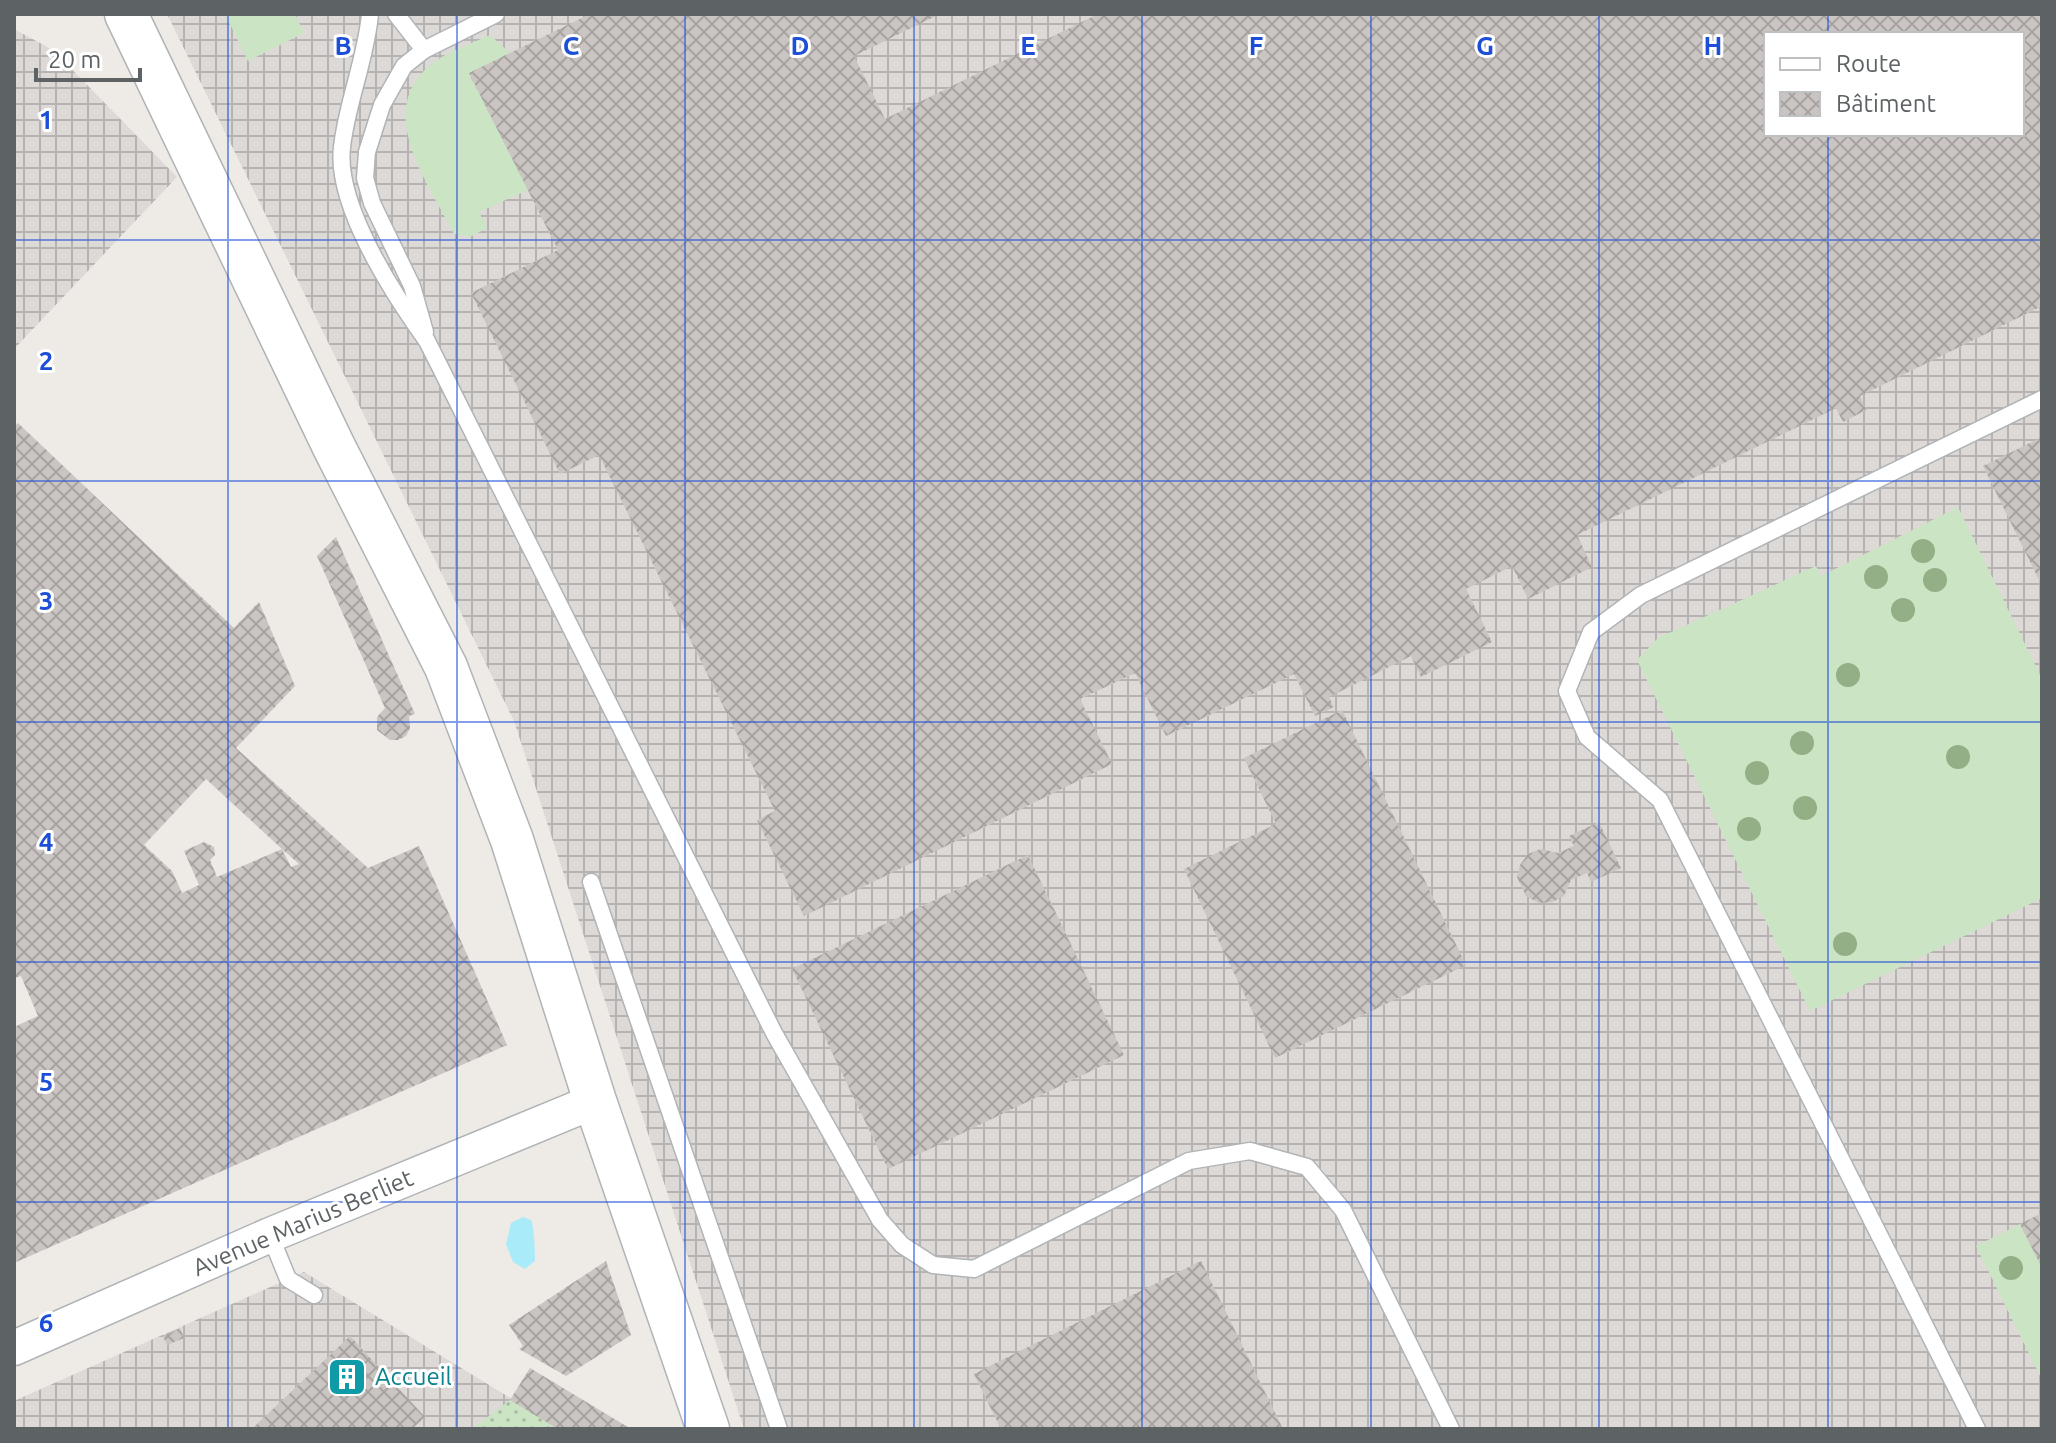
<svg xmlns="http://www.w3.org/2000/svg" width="2056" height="1443" font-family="Ubuntu,sans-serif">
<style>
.industrial{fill:url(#industrial-grid);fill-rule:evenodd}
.grass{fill:#cbe4c3}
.park{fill:url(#park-dots)}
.water{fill:#aaebfa}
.building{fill:url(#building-cross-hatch);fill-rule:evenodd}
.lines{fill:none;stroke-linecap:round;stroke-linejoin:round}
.service-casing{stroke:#b0b4b6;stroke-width:19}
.minor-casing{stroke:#b0b4b6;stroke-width:37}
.tertiary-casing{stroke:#b0b4b6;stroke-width:45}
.service{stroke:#fff;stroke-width:16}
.minor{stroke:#fff;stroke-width:34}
.tertiary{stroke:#fff;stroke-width:42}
.tree{fill:#93af86}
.grid{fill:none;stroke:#1d4ed8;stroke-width:2;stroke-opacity:0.55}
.labels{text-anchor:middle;stroke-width:6;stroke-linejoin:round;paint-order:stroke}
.street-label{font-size:24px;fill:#5d6264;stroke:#fff}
.culture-label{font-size:24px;fill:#0d838f;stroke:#fff;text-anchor:start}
.grid-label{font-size:26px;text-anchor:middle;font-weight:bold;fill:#1d4ed8;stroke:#fff;stroke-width:6;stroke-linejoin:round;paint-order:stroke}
</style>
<defs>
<pattern id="industrial-grid" width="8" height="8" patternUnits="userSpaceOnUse" patternTransform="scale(2)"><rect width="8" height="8" fill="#ddd9d7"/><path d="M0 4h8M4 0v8" fill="none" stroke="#b6b3b2"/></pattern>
<pattern id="park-dots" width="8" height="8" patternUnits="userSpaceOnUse" patternTransform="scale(2)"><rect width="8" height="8" fill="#cbe4c3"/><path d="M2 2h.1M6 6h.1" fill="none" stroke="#a8bca2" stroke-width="1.8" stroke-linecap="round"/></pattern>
<pattern id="building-cross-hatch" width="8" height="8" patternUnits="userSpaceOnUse" patternTransform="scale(2)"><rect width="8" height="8" fill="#cac5c2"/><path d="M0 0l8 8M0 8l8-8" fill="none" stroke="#a7a3a1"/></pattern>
</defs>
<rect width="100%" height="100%" fill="#eeeae5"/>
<g class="industrial">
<path d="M167 14H2042V1429H744L514 721ZM1766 34H2022V134H1766Z"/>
<path d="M14 29 53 50 177 177 14 349Z"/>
<path d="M304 1272 561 1429H14V1401Z"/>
</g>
<g class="grass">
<path d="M225 14H295L304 33 248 61Z"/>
<path d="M490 35 510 53 469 74 528 190 479 212 487 228 470 237 454 234C430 185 374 113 429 66 445 52 471 44 490 35Z"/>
<path d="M1958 507 2042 679V898L1810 1011 1637 660 1658 638 1816 566 1821 576Z"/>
<path d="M2020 1224 2042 1268V1380L1976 1246Z"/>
</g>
<path class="park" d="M510 1400 559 1429H472Z"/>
<path class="water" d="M523 1217 531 1220C534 1225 535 1253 535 1261L525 1269 513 1262 506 1244 511 1223Z"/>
<g class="building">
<path d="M590 14H940L854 56 885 119 1098 14H2042V306L1860 396 1866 410 1843 422 1836 408 1577 535 1592 567 1528 599 1512 566 1466 589 1492 642 1421 677 1411 656 1329 697 1334 707 1315 716 1294 674 1166 736 1135 673 1080 699 1112 764 804 916 757 820 775 811 599 455 560 474 471 293 558 250 469 73ZM1766 34H2022V134H1766Z"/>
<path d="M18 423 234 628 259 602 295 686 236 748 368 868 419 846 507 1045 14 1263V1027L38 1016 21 976 14 978V427ZM206 779 282 849 299 864 291 867 282 849 217 877 210 860 215 855 214 847 204 842 184 851 199 885 182 893 172 871 144 845Z"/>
<path d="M2042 437V586L1983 466Z"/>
<path d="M336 537 415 714 409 716 410 728 406 736 398 740H390L377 730V717L385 708 317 556Z"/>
<path d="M1342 710 1466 965 1275 1058 1184 869 1276 824 1244 758Z"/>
<path d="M1599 822 1621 868 1591 882 1587 873 1571 880 1564 896 1552 902 1539 903 1526 896 1517 877 1520 865 1528 854 1541 849 1558 853 1574 846 1569 836Z"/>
<path d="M1028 855 1124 1055 888 1169 792 969Z"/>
<path d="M2042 1213V1268L2020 1224Z"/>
<path d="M606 1261 631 1335 566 1376 519 1349 523 1346 509 1325Z"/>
<path d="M1201 1261 1283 1429H1001L974 1374Z"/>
<path d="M180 1328 184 1338 167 1345 163 1336Z"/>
<path d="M350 1336 425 1417 412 1429H252Z"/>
<path d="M530 1368 631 1429H558L510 1400Z"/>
</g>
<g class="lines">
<g class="service-casing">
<g id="service">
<path d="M370 14C366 59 347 102 342 147 335 205 394 295 427 341L774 1033 880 1220 902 1245 933 1265 974 1269 1189 1161 1250 1151 1307 1167 1343 1210 1451 1429"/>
<path d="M396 14 424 50 496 14"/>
<path d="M424 50 404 66 382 105 367 152 365 178 372 203 412 286 425 332"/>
<path d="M591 882 779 1429"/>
<path d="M270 1235 288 1279 314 1295"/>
<path d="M1977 1429 1660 800 1587 737 1567 691 1591 632 1641 595 2042 399"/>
</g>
</g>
<g class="minor-casing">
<path id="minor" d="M14 1348 270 1235 595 1101"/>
</g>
<g class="tertiary-casing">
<path id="tertiary" d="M126 14 334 447 446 667 512 840 595 1101 708 1429"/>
</g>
<use href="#service" class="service"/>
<use href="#minor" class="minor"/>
<use href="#tertiary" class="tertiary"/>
</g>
<g class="tree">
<circle cx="1923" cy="551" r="12"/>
<circle cx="1876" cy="577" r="12"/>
<circle cx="1935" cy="580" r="12"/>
<circle cx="1903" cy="610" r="12"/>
<circle cx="1848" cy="675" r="12"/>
<circle cx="1802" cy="743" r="12"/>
<circle cx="1958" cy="757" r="12"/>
<circle cx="1757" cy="773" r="12"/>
<circle cx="1805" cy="808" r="12"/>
<circle cx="1749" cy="829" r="12"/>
<circle cx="1845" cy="944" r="12"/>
<circle cx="2011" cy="1268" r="12"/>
</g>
<path class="grid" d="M228 14V1429M457 14V1429M685 14V1429M914 14V1429M1142 14V1429M1371 14V1429M1599 14V1429M1828 14V34M1828 134V1429M14 240H2042M14 481H2042M14 722H2042M14 962H2042M14 1202H2042"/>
<defs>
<g id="building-square" transform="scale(2)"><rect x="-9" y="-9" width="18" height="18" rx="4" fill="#0f9aa8" stroke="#fff"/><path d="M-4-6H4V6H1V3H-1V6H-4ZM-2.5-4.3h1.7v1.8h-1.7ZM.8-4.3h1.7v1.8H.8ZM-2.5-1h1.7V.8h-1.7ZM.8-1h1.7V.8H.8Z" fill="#fff"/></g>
</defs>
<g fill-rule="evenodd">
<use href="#building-square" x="347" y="1377"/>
</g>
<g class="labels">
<g class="street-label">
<text transform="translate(303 1223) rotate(-23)" y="8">Avenue Marius Berliet</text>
</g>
<g class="culture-label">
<text x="375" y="1385">Accueil</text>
</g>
</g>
<g class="grid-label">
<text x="343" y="55">B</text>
<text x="571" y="55">C</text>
<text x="800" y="55">D</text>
<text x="1028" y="55">E</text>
<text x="1256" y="55">F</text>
<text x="1485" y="55">G</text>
<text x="1713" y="55">H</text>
<text x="46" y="129">1</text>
<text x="46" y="370">2</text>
<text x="46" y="610">3</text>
<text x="46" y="851">4</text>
<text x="46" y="1091">5</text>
<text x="46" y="1332">6</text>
</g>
<rect width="2056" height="1443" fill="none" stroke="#5d6264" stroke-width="32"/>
<rect x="1764" y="32" width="260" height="104" fill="#ffffff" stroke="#bec0c1" stroke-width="2"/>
<rect x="1780" y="58" width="40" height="12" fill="#ffffff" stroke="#bec0c1" stroke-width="2"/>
<text x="1836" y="72" font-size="24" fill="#5d6264">Route</text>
<rect x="1780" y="92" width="40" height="24" fill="url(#building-cross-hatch)" stroke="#bec0c1" stroke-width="2"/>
<text x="1836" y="112" font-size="24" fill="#5d6264">Bâtiment</text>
<path d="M36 68v12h104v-12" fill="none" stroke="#5d6264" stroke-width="4"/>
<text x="48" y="68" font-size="24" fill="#5d6264" stroke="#ffffff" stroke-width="6" paint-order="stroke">20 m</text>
</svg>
